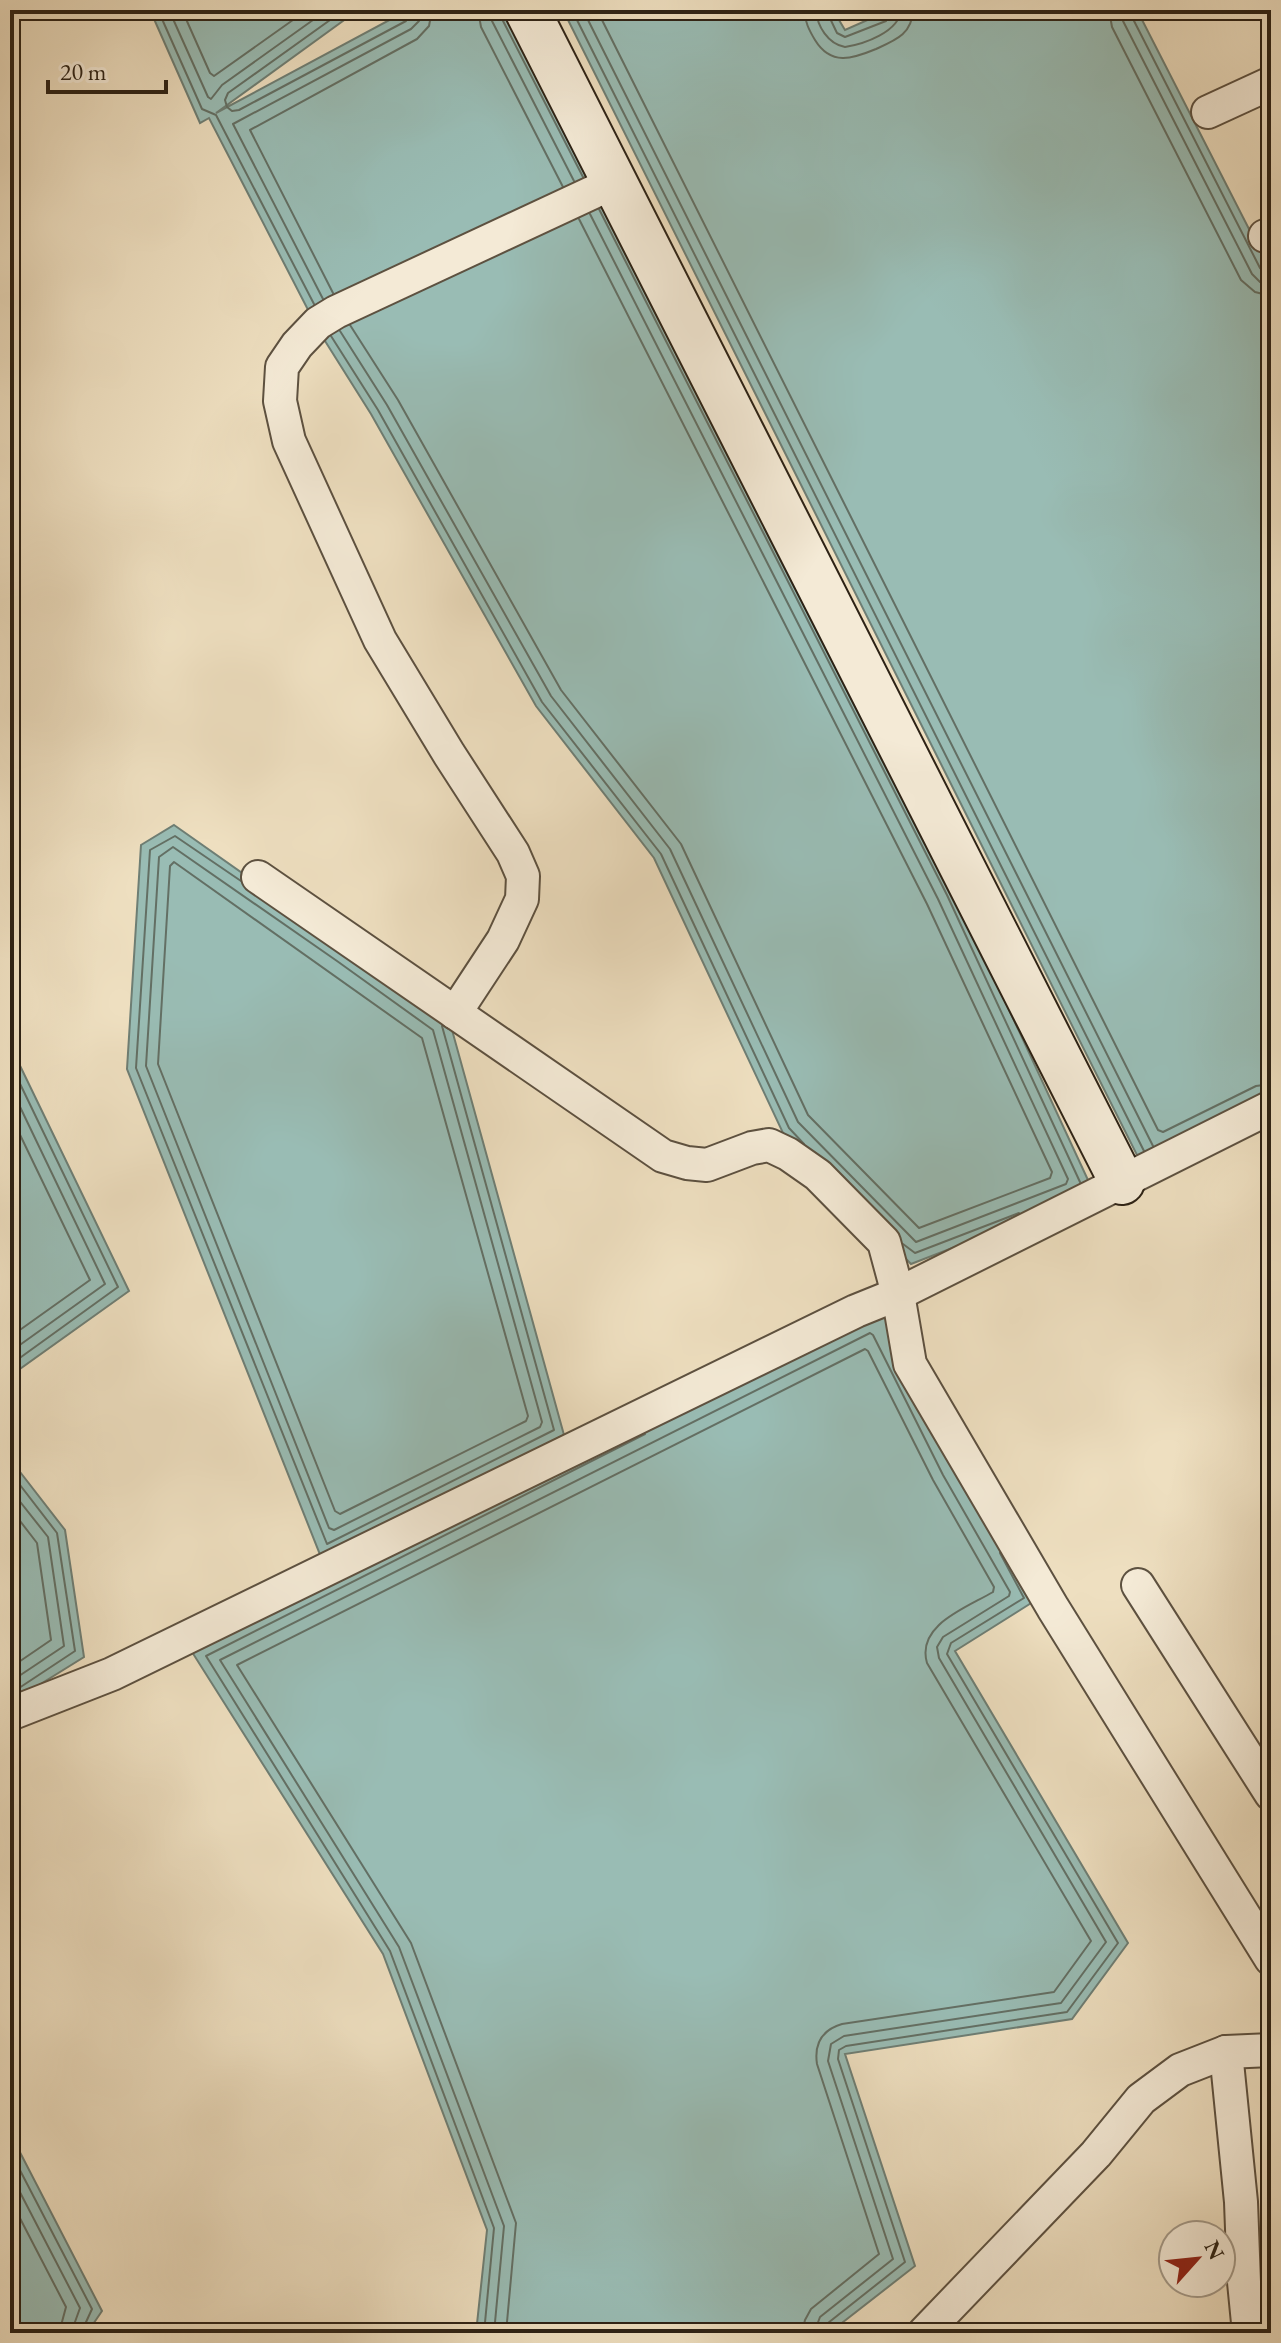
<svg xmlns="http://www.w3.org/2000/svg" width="1281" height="2343" font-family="'EB Garamond',serif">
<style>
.water{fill:#99bcb4;stroke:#6e7e74;stroke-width:2}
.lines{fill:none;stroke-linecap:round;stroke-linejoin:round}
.shore{stroke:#636f64;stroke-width:2}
.street-casing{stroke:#5d5140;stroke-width:36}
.secondary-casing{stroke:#2d2215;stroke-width:48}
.street{stroke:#f4ead6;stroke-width:32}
.secondary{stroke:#f4ead6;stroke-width:44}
</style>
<rect width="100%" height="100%" fill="#eedfc0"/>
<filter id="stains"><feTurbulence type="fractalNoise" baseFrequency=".0025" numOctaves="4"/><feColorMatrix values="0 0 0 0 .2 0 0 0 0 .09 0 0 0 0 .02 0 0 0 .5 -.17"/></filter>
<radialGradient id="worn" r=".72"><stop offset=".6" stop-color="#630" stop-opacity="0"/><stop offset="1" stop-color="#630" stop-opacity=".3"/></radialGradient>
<g class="water">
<path d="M150 10H358L216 113 408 10H507L954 891 1094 1193 911 1264 783 1133 654 858 536 706 371 414 320 333 209 118 200 123Z"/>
<path d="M563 10H833L845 30 890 10H1137L1271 272V1112L1146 1173Z"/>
<path d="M174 825 449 1019 564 1435 321 1557 127 1069 141 845Z"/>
<path d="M10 1045 129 1291 10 1376Z"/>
<path d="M880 1307 959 1466 1036 1600 955 1651 1128 1943 1072 2019 845 2054 915 2266 829 2333H476L487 2230 383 1954 192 1652Z"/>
<path d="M10 1459 65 1530 84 1657 10 1703Z"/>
<path d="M10 2133 102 2311 87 2333H10Z"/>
</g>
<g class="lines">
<g class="shore">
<path d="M158 10 202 109 216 115 314 304"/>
<path d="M169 10 208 97 211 99 222 85 327 10"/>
<path d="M182 10 210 73 214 76 307 10"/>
<path d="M344 10 228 93 225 100 227 107 232 111 239 110 406 21 410 10"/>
<path d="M478 10 481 27 563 187"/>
<path d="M490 10 492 21 574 181"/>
<path d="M500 10 501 17 583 177"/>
<path d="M572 10 1144 1151"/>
<path d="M583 10 1153 1146"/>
<path d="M597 10 1158 1130 1163 1132 1256 1086 1271 1084"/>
<path d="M804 10C805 22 809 30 815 40 831 66 852 59 876 49 896 40 912 34 913 10"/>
<path d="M816 10C817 26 828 44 845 47 864 44 899 32 901 10"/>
<path d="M826 10 837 33 845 37 886 21 891 10"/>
<path d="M1109 10 1112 27 1241 280 1255 292 1271 296"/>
<path d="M1121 10 1123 21 1252 274 1260 282 1271 284"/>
<path d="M1131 10 1132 17 1260 268 1265 273H1271"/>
<path d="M599 209 947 895 1080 1182"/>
<path d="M333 293 250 130 417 39 429 26 432 10"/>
<path d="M323 299 233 124 411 29 419 21 420 10"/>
<path d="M350 325 398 400 561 690 681 844 808 1115 919 1228 1050 1178 1052 1172 927 904 579 219"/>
<path d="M340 331 387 405 551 696 670 849 798 1122 916 1242 1066 1184 1068 1179 938 899 590 214"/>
<path d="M331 336 378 410 542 702 661 854 789 1128 804 1144"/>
<path d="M173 847 337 961 433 1030 542 1422 540 1427 334 1530 329 1528 146 1066 159 857Z"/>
<path d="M174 862 422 1038 528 1416 526 1421 340 1514 335 1511 158 1064 170 866Z"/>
<path d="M241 881 175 836 150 850 136 1068 327 1544 554 1430 442 1026"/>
<path d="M10 1063 118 1287 10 1365"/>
<path d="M10 1086 105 1284 10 1352"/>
<path d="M10 1114 90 1280 10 1337"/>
<path d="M903 1244 915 1253 1019 1213"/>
<path d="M10 1472 57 1533 75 1651 10 1694"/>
<path d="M10 1489 48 1537 64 1646 10 1682"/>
<path d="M10 1508 37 1543 51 1640 10 1668"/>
<path d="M10 2151 92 2309 81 2333"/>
<path d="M10 2173 80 2308 71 2333"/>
<path d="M10 2199 66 2307 59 2333"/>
<path d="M484 2333 494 2228 390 1951 206 1656 645 1434"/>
<path d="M494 2333 504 2226 399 1947 220 1660 870 1333 873 1335 943 1475 1010 1592 1009 1596 943 1637 937 1647 939 1658 1106 1942 1061 2003 844 2036 831 2044 828 2061 893 2259 820 2317 814 2333"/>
<path d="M506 2333 516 2223 411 1943 237 1665 865 1349 868 1351 933 1480 994 1587 993 1592C966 1608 916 1625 927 1663L1091 1941 1054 1992 842 2024C822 2030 814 2044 817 2064L879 2254 811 2309 805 2320 802 2333"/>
<path d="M825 2333 828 2323 905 2262 838 2059 839 2050 846 2046 1067 2012 1118 1943 947 1654 951 1643 1024 1598 1000 1553"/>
</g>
<g class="street-casing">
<g id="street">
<path d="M1208 112 1271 83"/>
<path d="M1265 236 1271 234"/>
<path d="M258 877 663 1156 687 1163 707 1165 752 1148 769 1145 788 1154 818 1175 884 1242 898 1294 910 1364 1053 1608 1271 1959"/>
<path d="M455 1013 503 940 522 899 523 876 513 853 449 754 380 640 289 441 280 401 282 367 297 345 318 323 336 312 615 182"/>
<path d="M1138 1585 1271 1794"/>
<path d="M10 1714 112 1674 856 1311 898 1294 1271 1107"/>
<path d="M1226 2052 1241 2202 1244 2282 1249 2333"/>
<path d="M924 2333 1096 2154 1141 2099 1180 2070 1226 2052 1271 2050"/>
</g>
</g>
<g class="secondary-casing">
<path id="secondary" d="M527 10 1122 1182"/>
</g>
<use href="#street" class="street"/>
<use href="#secondary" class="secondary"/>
</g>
<rect width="1281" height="2343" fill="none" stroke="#eedfc0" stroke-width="40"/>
<rect x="12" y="12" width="1257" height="2319" fill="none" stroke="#2d2215" stroke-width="4"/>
<rect x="20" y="20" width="1241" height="2303" fill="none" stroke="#2d2215" stroke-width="2"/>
<g transform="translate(1197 2259) rotate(63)"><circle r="38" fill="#f4ead6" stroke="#a49a89" stroke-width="2"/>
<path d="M0-6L14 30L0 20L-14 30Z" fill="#8f2418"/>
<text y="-12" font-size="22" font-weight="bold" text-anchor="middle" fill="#2d2215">N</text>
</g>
<path d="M48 80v12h118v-12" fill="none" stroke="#2d2215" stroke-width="4"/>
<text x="60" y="80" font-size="24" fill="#2d2215" stroke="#f4ead6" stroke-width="6" paint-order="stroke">20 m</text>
<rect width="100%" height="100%" filter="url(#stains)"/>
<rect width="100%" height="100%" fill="url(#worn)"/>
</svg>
